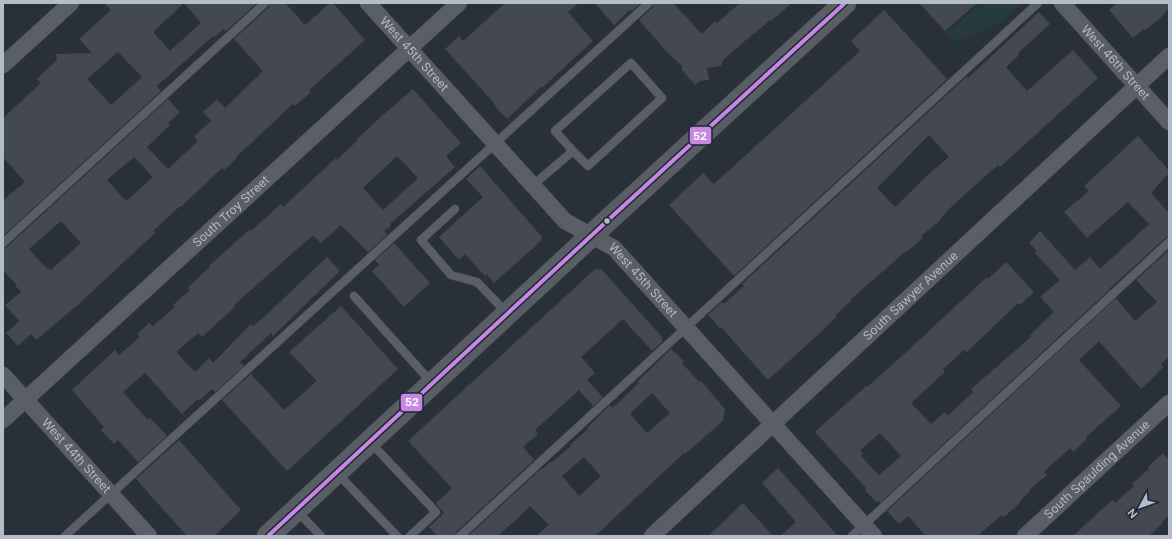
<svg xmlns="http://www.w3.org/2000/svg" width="1172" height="539" font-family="Inter,sans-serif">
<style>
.green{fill:#273a3e}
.building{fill:#444950;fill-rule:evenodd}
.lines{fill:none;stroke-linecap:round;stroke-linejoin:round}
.service-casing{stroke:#484c53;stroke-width:9}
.minor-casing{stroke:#484c53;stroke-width:17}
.secondary-casing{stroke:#484c53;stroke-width:23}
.service{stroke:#5a5e66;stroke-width:8}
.minor{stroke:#5a5e66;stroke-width:16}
.secondary{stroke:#595d64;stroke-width:22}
.bus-1-casing{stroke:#1d2633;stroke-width:7}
.bus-1{stroke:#c787e3;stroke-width:4}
.bus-dot{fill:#b4bcc9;stroke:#1d2633;stroke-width:1.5}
.labels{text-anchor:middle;stroke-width:4;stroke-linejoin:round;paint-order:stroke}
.street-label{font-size:12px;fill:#b4bcc9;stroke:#1d2633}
.line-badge{stroke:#1d2633;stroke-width:1.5}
.badge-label{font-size:11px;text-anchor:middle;font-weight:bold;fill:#fff}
</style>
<rect width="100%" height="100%" fill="#2a3038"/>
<path class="green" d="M980 3 1021 4 1001 23 954 42 947 33Z"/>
<g class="building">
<path d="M104 3H184L153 32 170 51 201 23 184 3H257L226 31 224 29 214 37 213 36 157 86 161 91 3 236V200L25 182 3 157V118L41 83 37 79 57 60 56 54 92 53 79 39 111 10ZM118 52 142 77 111 105 87 79Z"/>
<path d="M270 3H285L305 25 330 3H333L365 40 309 90 311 92 295 106 293 104 236 157 237 158 224 170 222 168 181 207 180 206 153 231 155 233 81 302 36 340 31 334 18 346 6 333 19 321 5 305 21 292 15 285 16 284 3 270V248L7 247 168 99 180 112 168 123 170 125 147 147 168 169 198 141 194 136 211 121 203 112 217 99 225 108 263 71 234 39 269 7ZM134 157 153 177 126 201 107 180ZM61 221 81 243 51 270 48 268 47 269 29 249Z"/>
<path d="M505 3H579L568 12 593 41 543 87 542 86 507 119 494 105 495 104 445 49 459 36 463 41Z"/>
<path d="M595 3H641L632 11 630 10 614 25Z"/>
<path d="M654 3H673L702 34 715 21 717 23 740 3H792L771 21 770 20 754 34V33L723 60 721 66 707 68 709 80 700 81 695 85 682 70V66L667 52 639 20 653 7Z"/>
<path d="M919 3H977L945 31Z"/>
<path d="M1117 3H1169V9L1157 21 1145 30 1144 29 1133 38 1109 10Z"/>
<path d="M884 10 947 79 734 276 669 205 703 173 714 184 860 51 851 41Z"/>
<path d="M1039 12 1050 24 1018 53 1019 55 1006 67 1027 91 1073 50 1098 78 1000 167 998 165 953 205 937 223 921 236 923 238 906 252V251L850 300 851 301 835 315 837 316 820 333 768 380 721 327 720 328 708 315 722 302 724 304 744 286 742 284 964 79 967 76 968 78ZM929 135 949 157 931 172 895 207 877 188Z"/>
<path d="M413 89 461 143 446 156 455 167 390 224 391 226 384 231 387 235 368 252 341 225 321 243 313 235 234 305 235 307 202 337 198 333 176 352 195 372 209 358 213 363 251 324 253 326 263 318 327 257 340 271 273 336 271 333 240 362 244 366 215 392 212 389 199 401 198 399 182 414 145 373 123 392 148 420 150 418 167 436 138 462 118 440 114 444 101 430 104 427 72 390 115 350 119 355 140 337 137 334 149 323 153 326 175 307 173 305 190 290 188 287 210 267 209 266 250 229 251 231 281 204 283 207 336 158 337 160 357 141 356 140 383 115ZM397 156 418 178 383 210 363 188Z"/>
<path d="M1138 136 1169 170V173L1151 193 1169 213V237L1165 238 1109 289V290L880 503 878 501 876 502 865 490 866 488 815 432 866 386 867 387 901 357 987 277 988 279 1006 262 1034 292 1020 305 1018 303 967 352 964 350 943 369 945 372 911 403 931 424 945 412 948 416 973 392 971 389 1031 337 1030 335 1054 312 1040 297 1060 280 1035 253 1036 250 1029 243 1040 231 1075 270 1090 257 1100 269 1149 224 1128 202 1087 238 1064 212 1089 191 1084 186ZM880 433 901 456 879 475 861 456 863 453 860 450Z"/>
<path d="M480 166 542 237 541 241 494 283 487 274 485 276 465 254 459 260 439 237 483 197 466 179Z"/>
<path d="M394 243 430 283 404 307 372 271 379 265 375 260Z"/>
<path d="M1169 250V356L1161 364 1163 367 1155 375H1156L1141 389 1099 341 1079 360 1121 406 1086 437 1087 438 1085 441 1073 452 1070 448 1048 468 1044 472 1047 475 1029 490 1030 491 1019 502 1020 503 1004 517 1002 515 977 536H926L908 516 899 524 887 511 1116 298 1135 321 1157 302 1136 280Z"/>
<path d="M598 269 602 270 663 338 661 339 663 341 652 351 623 319 581 357 595 373 587 380 603 397 593 406 579 390 535 430 538 434 523 447 534 460 456 532 455 536H437L429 527 444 513 436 503 452 488 408 441 594 270Z"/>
<path d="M341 306 398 369 287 471 222 400 251 374 284 410 317 381 289 352Z"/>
<path d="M671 349 684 361 682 363 699 382 701 381 725 409 723 421 685 454 684 453 595 536H536L549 525 530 506 515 521 497 536H468L542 468 543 469 550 462 551 463 571 446 570 445 588 429 587 428 610 405 612 408 619 402 639 383 638 381ZM652 393 670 413 647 433 630 414ZM584 457 601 476 579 496 562 476Z"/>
<path d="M179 440 241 510 214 536H187L136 479Z"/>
<path d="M1163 453 1169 460V515L1161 523 1162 524 1149 536H1073L1112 500 1115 503 1134 486 1132 484 1149 469 1148 467Z"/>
<path d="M778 468 838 536H780L796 522 762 483Z"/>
<path d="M743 503 773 536H708L719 526Z"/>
</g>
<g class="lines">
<g class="service-casing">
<g id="service">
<path d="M533 185 573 151 555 131 631 63 662 98 588 166 573 151"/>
<path d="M455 209 421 240 451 275 477 282 507 313"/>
<path d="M3 243 265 3"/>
<path d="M354 296 432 383"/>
<path d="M370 442 436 512 410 536"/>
<path d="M337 473 397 536"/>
<path d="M297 511 321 536"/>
<path d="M65 536 649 3"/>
<path d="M460 536 1038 3"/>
<path d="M852 536 1169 242"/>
</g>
</g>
<g class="minor-casing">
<g id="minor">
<path id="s1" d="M368 3 565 221 614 248 874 536"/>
<path id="s2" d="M1062 3 1169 122"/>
<path d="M3 65 71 3"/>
<path id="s3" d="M3 375 149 536"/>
<path id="s4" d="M3 420 459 3"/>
<path id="s5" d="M652 536 1169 56"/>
<path id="s6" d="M1025 536 1169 403"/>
</g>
</g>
<g class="secondary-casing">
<path id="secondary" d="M268 536 606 222 845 3"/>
</g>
<use href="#service" class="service"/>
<use href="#minor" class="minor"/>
<use href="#secondary" class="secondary"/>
<g class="bus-1-casing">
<path id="bus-1" d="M268 536 606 222 845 3"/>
</g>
<use href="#bus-1" class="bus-1"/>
</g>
<circle class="bus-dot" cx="607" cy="221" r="3.5"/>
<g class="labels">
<g class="street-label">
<text dy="4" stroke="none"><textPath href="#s1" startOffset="69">West 45th Street</textPath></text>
<text dy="4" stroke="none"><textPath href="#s2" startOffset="80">West 46th Street</textPath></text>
<text dy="4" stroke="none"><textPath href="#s4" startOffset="309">South Troy Street</textPath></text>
<text dy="4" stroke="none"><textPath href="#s1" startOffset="393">West 45th Street</textPath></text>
<text dy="4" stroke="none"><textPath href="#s5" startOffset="353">South Sawyer Avenue</textPath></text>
<text dy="4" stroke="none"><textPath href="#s3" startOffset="109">West 44th Street</textPath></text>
<text dy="4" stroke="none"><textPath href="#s6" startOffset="98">South Spaulding Avenue</textPath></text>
</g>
</g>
<g class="line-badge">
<rect x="689" y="126" width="23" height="19" rx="4" fill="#c787e3"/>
<rect x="400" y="393" width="23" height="19" rx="4" fill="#c787e3"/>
</g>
<g class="badge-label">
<text x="700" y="140">52</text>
<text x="412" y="406">52</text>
</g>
<rect width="1172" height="539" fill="none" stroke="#b4bcc9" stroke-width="8"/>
<g transform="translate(1140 507) rotate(229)" stroke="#1d2633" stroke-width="3" paint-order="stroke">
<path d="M0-3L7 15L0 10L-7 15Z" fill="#b4bcc9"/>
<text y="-6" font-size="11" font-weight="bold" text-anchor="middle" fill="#b4bcc9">N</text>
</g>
</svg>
